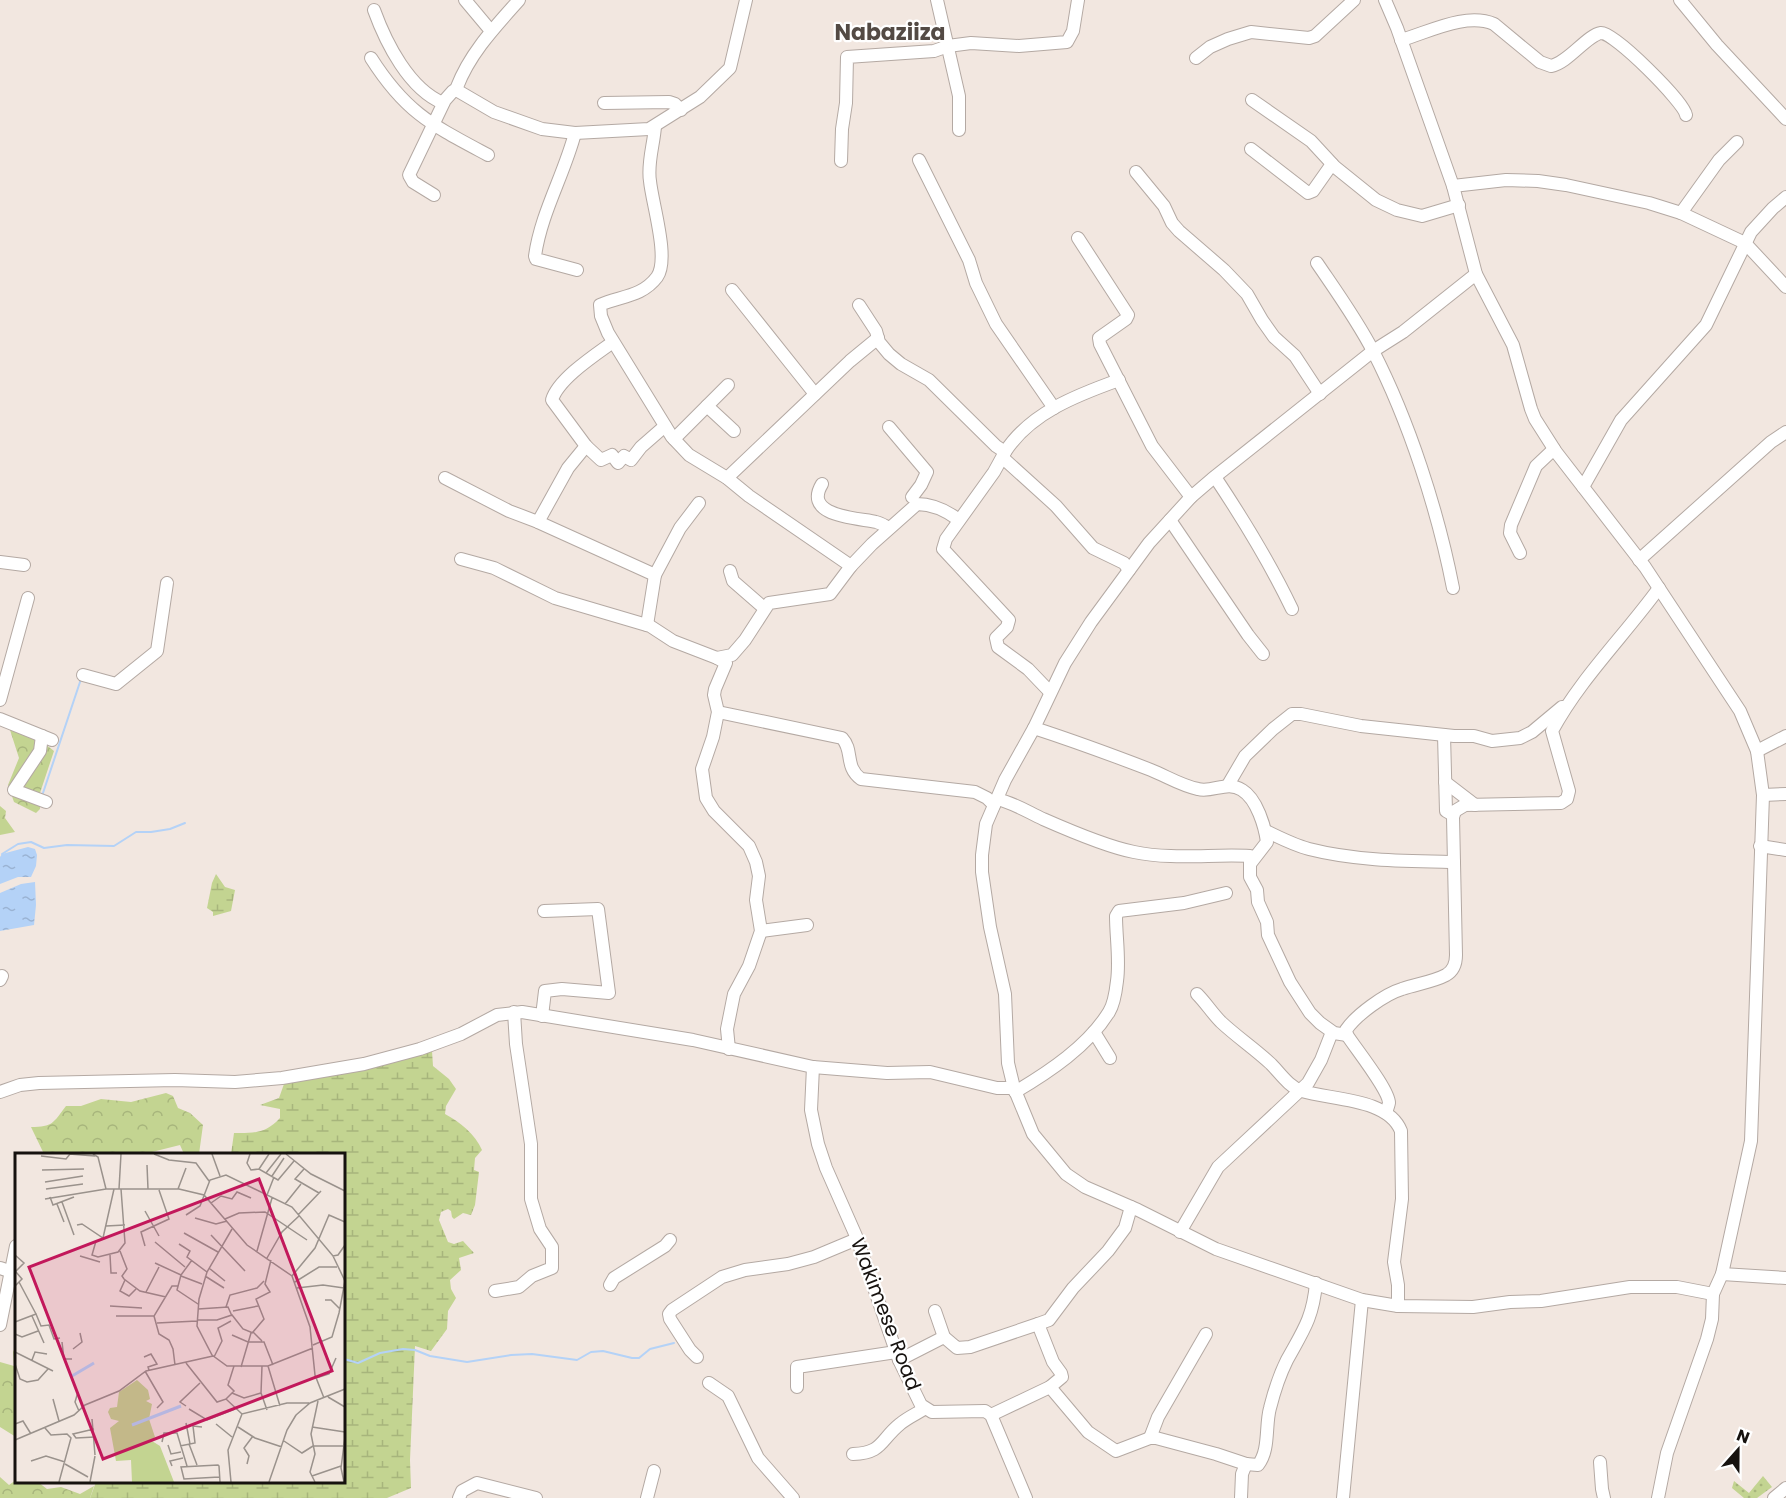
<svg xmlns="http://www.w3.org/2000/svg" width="1786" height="1498" font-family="Poppins,sans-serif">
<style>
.green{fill:url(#green-dots)}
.forest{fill:url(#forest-crowns)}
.wetland{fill:url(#wetland-marsh)}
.water{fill:url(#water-ripples)}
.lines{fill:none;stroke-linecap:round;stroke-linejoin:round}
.stream{stroke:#b4d2f7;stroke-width:2}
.minor-casing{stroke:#b4a9a3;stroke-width:14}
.minor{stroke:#fff;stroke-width:12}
.labels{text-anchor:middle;stroke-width:4.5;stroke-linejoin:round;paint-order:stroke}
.street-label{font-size:20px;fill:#16120f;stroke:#fff}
.quarter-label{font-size:22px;font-weight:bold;fill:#534a44;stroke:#fff}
.inset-river{fill:none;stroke:#b4d2f7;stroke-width:3}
.inset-road{fill:none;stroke:#9a928c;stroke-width:1.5}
.view{fill:#c2185b;fill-opacity:0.15;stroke:#c2185b;stroke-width:3}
.inset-edge{fill:none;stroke:#16120f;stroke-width:3}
</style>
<defs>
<pattern id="green-dots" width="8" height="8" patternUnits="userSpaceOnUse" patternTransform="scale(1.5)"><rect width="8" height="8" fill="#c3d491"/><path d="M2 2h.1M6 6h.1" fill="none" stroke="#a7b57c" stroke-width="1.8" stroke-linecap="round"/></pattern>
<pattern id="forest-crowns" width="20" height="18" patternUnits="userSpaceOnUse" patternTransform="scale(1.5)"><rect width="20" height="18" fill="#c3d491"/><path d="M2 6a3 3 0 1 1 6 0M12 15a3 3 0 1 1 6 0" fill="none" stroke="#a7b57c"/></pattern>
<pattern id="wetland-marsh" width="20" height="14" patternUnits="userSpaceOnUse" patternTransform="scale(1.5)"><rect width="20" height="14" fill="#c3d491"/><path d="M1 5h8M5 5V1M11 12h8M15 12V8" fill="none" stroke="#a7b57c"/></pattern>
<pattern id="water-ripples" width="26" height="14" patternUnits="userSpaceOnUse" patternTransform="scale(1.5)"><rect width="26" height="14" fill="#b4d2f7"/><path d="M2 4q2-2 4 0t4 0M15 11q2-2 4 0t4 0" fill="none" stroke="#9ab3d3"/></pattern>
</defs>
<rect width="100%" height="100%" fill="#f2e7e0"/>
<path class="green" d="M1763 1476 1772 1487 1757 1498H1744L1732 1488 1734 1481 1749 1493Z"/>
<g class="forest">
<path d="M21 725 54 751 40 793V809L36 813 14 802 8 785 19 758 10 730Z"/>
<path d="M0 806 6 811 5 818 15 832 0 835Z"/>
<path d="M166 1093 173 1096 178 1108 190 1113 203 1125 199 1154H184L180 1145 144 1154H44L31 1127C53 1127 53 1123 66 1106H81L101 1099 131 1102Z"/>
<path d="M16 1346V1437L0 1427V1362L14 1366 13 1352Z"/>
<path d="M0 1477 9 1485 16 1480V1482H38L47 1489 61 1487 80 1494 94 1486 90 1498H0Z"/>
</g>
<g class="wetland">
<path d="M216 874 225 887 235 890 231 911 213 916V912L207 908 212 883Z"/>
<path d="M432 1051 433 1066 449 1079 456 1089 446 1106 445 1114C460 1122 475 1134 482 1150L475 1158 474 1170 479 1172 475 1205 471 1215 463 1213 454 1219 452 1217 451 1211 448 1209 441 1212 439 1220 448 1242 454 1244 463 1241 474 1253 459 1258 461 1270 450 1280 451 1289 456 1298 448 1311 447 1329 431 1351 415 1346 410 1460 411 1488 387 1498H90L96 1482H344V1154H231L234 1133C254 1133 265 1134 280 1118V1109L260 1105 279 1098 284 1084Z"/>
</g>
<g class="water">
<path d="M28 847 35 849 37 855 36 866 31 877H18L0 884V857L2 854Z"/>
<path d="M35 882 36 905 34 925 0 931V893L21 884Z"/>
</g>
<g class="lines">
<g class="stream">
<path d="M43 793 81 679"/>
<path d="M2 854 18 844 31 842 44 848 67 845 114 846 136 832H151L170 829 185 823"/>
<path d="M344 1359 358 1363 380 1353 403 1349 415 1350 430 1356 467 1362 511 1355 532 1354 577 1360 591 1352 603 1351 632 1358H639L650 1349 674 1343"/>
</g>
<g class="minor-casing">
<g id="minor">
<path d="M465 0 491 31"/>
<path d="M519 0C495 27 470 53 457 87L458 91 494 112 542 129 575 133 649 129 700 97 730 68 746 0"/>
<path d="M937 0 959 96V130"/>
<path d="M1385 0 1397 28 1453 186 1476 274 1513 345 1531 409 1535 419 1556 452 1645 567 1740 711 1757 751 1763 795 1751 1141 1722 1274 1713 1294 1712 1319 1707 1339 1667 1453 1658 1498"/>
<path d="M1680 0 1717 45 1786 119"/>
<path d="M374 10C386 43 409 89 443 103"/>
<path d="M1401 40C1429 32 1466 12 1494 24L1540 62 1551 66C1568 63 1587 35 1601 33 1614 32 1684 102 1686 115"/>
<path d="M371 58C406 113 432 125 488 155"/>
<path d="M1196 58 1210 47 1228 39 1251 32 1309 38 1315 36 1354 0"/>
<path d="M1252 100 1311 141 1335 167 1376 200 1397 210 1422 216 1459 205"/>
<path d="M604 103 669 102 675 104 681 110"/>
<path d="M655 126C654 144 647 163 650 181 652 203 670 259 657 277 642 297 620 296 600 305L601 316 608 333 672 437 689 455 727 478 749 496 851 566"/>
<path d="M575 133C564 175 541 213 535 256L536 259 577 270"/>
<path d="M1251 149 1308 193 1313 191 1332 164"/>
<path d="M919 160 969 260 976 283 996 324 1054 408"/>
<path d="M841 161 842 129 846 103 847 57 934 51 948 46 971 43 1019 46 1067 42 1073 31 1078 0"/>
<path d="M1136 172 1164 206 1172 223 1179 231 1224 270 1247 294 1262 320 1274 337 1295 356 1320 394"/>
<path d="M1453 186 1506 180 1538 181 1566 185 1649 203 1681 213 1745 243 1786 287"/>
<path d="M434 195 413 182 409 175 445 100 453 91H458"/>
<path d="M1681 213 1719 160 1737 142"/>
<path d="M1078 238 1128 315 1126 319 1099 338 1100 344 1152 446 1191 497"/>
<path d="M1317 263C1336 291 1357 320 1373 351 1409 421 1438 511 1453 588"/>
<path d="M1476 274 1403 332 1373 351 1212 479 1191 497 1149 543 1091 622 1065 663 1034 728 1005 780 986 824 982 855V872L990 927 1005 994 1008 1063 1014 1088 1033 1134 1066 1174 1085 1187 1138 1210 1216 1249 1362 1300 1398 1306 1473 1307 1510 1302 1541 1301 1630 1287H1677L1713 1294"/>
<path d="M732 290 815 394"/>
<path d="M859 305 876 331 879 342 889 354 901 364 929 380 996 446 1005 452C1030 413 1077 395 1119 380"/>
<path d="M613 342C595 355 558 379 552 400L586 446 601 460 612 455 618 463 624 456 631 460 641 447 665 426"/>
<path d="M707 406 734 431"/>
<path d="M889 427 927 472 921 485 912 497"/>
<path d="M674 439 728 385"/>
<path d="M1005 452 994 472 946 539 943 549 1009 620 1007 627 996 638 998 647 1028 669 1050 692"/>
<path d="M1003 458 1056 506 1093 548 1124 563 1129 570"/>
<path d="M1215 477C1243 519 1270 563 1292 609"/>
<path d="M445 478 509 511 538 522 655 575"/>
<path d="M727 478 850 361 878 338"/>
<path d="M822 484C802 517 859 518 876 522 881 523 885 526 889 528"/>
<path d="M1583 487 1621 420 1706 325 1751 232 1773 208 1786 197"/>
<path d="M1170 520 1248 635 1263 654"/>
<path d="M538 522 568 468 586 446"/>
<path d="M1520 553 1510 533 1511 525 1536 466 1554 449"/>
<path d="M461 559 494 568 555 598 650 626 673 641 717 658"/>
<path d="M1639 560 1771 442 1786 432"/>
<path d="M0 562 24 565"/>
<path d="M730 571 733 581 764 608"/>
<path d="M647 625 655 575 680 528 699 503"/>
<path d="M83 675 116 684 157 651 167 583"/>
<path d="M0 700 28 598"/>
<path d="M718 712 842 738C854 751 844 766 861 779L975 792 987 798 994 805"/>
<path d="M0 719 52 740"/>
<path d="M1034 728C1074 741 1112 755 1151 770 1166 776 1182 786 1198 789 1213 793 1227 780 1242 790 1257 799 1265 827 1267 842L1250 864"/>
<path d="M1444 735 1446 811 1453 815"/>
<path d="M42 736 40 751 14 790 46 802"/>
<path d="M1757 751 1786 736"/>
<path d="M1445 782 1475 805"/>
<path d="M1228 785 1245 756 1273 729 1292 714H1301L1361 726 1454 736H1474L1492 741 1520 738 1532 732 1562 707"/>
<path d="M1763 795 1786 794"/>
<path d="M997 799C1014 803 1028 812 1043 819 1068 830 1108 847 1134 852 1172 860 1212 854 1250 856V877L1257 890 1258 902 1267 922 1268 935 1290 982 1310 1013 1320 1023 1334 1033 1347 1035"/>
<path d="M1266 831C1280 838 1294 845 1309 849 1356 861 1406 861 1454 862"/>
<path d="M1760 846 1786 850"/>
<path d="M761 931 807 925"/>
<path d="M0 980 2 976"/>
<path d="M1197 994C1206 1003 1212 1013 1221 1022 1237 1037 1255 1049 1271 1064 1280 1073 1289 1087 1302 1091 1331 1100 1388 1098 1401 1131L1402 1199 1394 1262 1398 1285V1306"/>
<path d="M542 1016 545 991 562 989 609 993 598 909 544 911"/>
<path d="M1094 1032 1110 1058"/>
<path d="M729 1049 727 1029 734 994 749 966 761 931 756 900 759 876 756 862 749 846 714 811 706 798 702 769 713 737 718 712 714 695 715 689 726 663 717 658 732 655 745 640 769 603 830 594 851 566 872 544 917 504C932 504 947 511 959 520"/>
<path d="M813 1067 811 1110 818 1144 826 1168 856 1236 899 1360 921 1405 932 1412 985 1411 991 1415 1026 1498"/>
<path d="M0 1092 20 1085 39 1083 175 1080 235 1082 282 1078 364 1064 420 1049 461 1034 497 1015 522 1012 693 1040 813 1067 887 1073 930 1072 997 1088H1014"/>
<path d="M1015 1092C1049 1072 1088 1046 1109 1012 1114 1004 1116 990 1117 981 1120 960 1116 937 1116 916L1119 911 1184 903 1226 893"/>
<path d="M1386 1113C1386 1112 1389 1104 1389 1103 1389 1090 1356 1049 1347 1035L1346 1030C1356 1015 1385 994 1402 989 1416 984 1433 982 1446 975 1453 971 1456 963 1456 955L1453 817 1455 811 1465 805 1561 803 1567 799 1569 791 1552 731C1580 679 1624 636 1659 588"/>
<path d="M1180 1232 1218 1167 1308 1083 1321 1060 1332 1032"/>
<path d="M0 1268 12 1272"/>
<path d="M1722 1274 1786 1278"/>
<path d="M610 1285 614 1278 665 1246 670 1240"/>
<path d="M495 1291 519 1287 532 1276 552 1268V1247L540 1229 531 1199V1144L516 1044 514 1012"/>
<path d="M935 1311 944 1337 957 1348 970 1347 1038 1324"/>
<path d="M0 1325 16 1246"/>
<path d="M697 1357 690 1350 670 1319 669 1314 672 1310 722 1277 745 1270 788 1264 814 1257 857 1239"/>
<path d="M899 1360 944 1337"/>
<path d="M709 1383 728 1396 758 1458 793 1498"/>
<path d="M797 1387V1367L896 1352"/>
<path d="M1050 1387 1088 1432 1116 1451 1150 1438H1156L1216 1454 1246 1464 1242 1474 1241 1498"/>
<path d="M991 1415 1050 1387 1062 1377 1061 1373 1053 1362 1038 1324 1049 1320 1073 1288 1108 1251 1125 1228 1131 1207"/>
<path d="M1150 1438 1158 1417 1206 1334"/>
<path d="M853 1454C883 1453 880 1440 900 1424 907 1418 916 1414 924 1409"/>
<path d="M1600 1462 1602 1489 1604 1498"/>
<path d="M1246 1464 1258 1465C1270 1450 1265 1426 1270 1408 1274 1392 1280 1374 1287 1360 1303 1331 1313 1318 1316 1283"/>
<path d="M459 1498 462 1491 477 1483 536 1498"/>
<path d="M647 1498 654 1471"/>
<path d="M1343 1498 1362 1300"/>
<path d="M1774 1498 1786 1488"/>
</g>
</g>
<use href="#minor" class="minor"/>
</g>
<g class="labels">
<g class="street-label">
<text transform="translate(886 1314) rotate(69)" y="7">Wakimese Road</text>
</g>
<g class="quarter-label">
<text x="890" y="40">Nabaziiza</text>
</g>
</g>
<g transform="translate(15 1153)">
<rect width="330" height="330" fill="#f2e7e0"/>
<path d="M122 227 133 237 135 246 131 248 137 251 134 266 140 284 137 288 145 293 159 329H117L116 307 101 308 95 275 104 268 96 266 93 259 95 255 102 254 104 239Z" fill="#c3d491"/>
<path class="inset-river" d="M57 223 79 210M117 272 166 253"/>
<path class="inset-road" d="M54 1 80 3M78 1 83 4 91 36M139 1 154 7 181 10 194 28M197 1 205 23M235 1 232 10 236 17 244 16 263 27 279 8M271 1 296 21 330 38M26 3 51 6 55 1M132 12 133 36M244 16 254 1M289 16 280 26 304 40M27 17 69 16M251 20 266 1M257 23 269 5M30 29 68 23M31 36 68 31M104 36 106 1M163 36 171 15M252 42 259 24M35 44 38 52 59 44M30 46 91 36H164L189 42 232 92 277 123 295 174 300 222 309 245M47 49 59 82M196 50 206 43 217 46 222 39 236 45M42 51 49 69M270 51 286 31M130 58 144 83M171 62 185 53 195 27 211 22 277 54 318 103 323 102 330 92M283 62 306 38M180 65 201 71 212 68M210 66 224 60 250 59 292 87M62 72 67 71 88 85 99 36M91 73 110 72M217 76 192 119 184 146 182 173 197 202 212 213H253L298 195M169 80 203 99M196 82 230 118M81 88 77 102 83 104 103 99 110 90 106 36M140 89 170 114M164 91 175 98 172 104 192 119M130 93 126 79 154 66 144 37M105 98 112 116 107 123 109 126 125 138 151 144M242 98 257 45M0 102 9 110 0 119M95 102 96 120H102M65 103 85 109M252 105 267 79 284 63M140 110 166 122 177 107M194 115 210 128M166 122 162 137 183 151M166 123 187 131M190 123 209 135M277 123 300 95 314 62 330 69M110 127 105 138 114 143 121 136M4 129 21 161M280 129 304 114H322M0 133 7 126 1 119M282 135 308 132 329 135M131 139 144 114M310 147H316L325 156M95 153 127 155M211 154 215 142 242 135 249 128M183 156 213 154 217 163M218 158 243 153M17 163 29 190M101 163H139M182 167H202L217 162 228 176 238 180M0 169 21 161 26 173 34 172 39 186 45 185M142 170 182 168M0 181 7 184 23 178M217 182 233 189H249L258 212M247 188 238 179 249 166 241 146 255 139 250 131 256 107M47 189 49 206H57M298 192 317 184 324 160 330 128 318 103M58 196 67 189 65 180M0 199 38 218M129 204 136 201 142 211 133 214 134 217M199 204 207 188 203 175 216 168M17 207 20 199 32 201M171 210 202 249 211 246 227 261 272 250H294M0 211 5 226 12 229 23 227 33 216M160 212 158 196 154 187 144 181 139 163 157 133H163M253 213 265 253M226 214 236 180M130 218 148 249 142 255M301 225 314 221 321 205M63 239 60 249 64 258M217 240 229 245 246 240 252 257M246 240 247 213M313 244 330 254M38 246 44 268M211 246 219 238 213 232 219 213M171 253 165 249 185 230M174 256 192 267 220 256M281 262 295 250 330 236M77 266 80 302M171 270 175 291M0 271 8 268 16 281M201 271 217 284M223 274 240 285 267 294M297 274 330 279M30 275 36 282 52 281 56 285 44 329M79 276 58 281 61 285 80 284M0 287 59 262 70 252 104 238 131 218 198 203M269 288 287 300 298 293M147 289 149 280H162L172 313M174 291 182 312M153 292 156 301 166 299M165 293 180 290 178 273 187 274M298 293H328M16 308 31 303 50 309M50 311 73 324M232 311 234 303 229 295 238 283M157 313 155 308 168 305M297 323 326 313M204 324 169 326 166 314 203 312 204 313 205 329M75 329 80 303M216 329 213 297 227 261M254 329 272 277 281 262M300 329 295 319 300 301 296 281 303 248M329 329 326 315 330 284"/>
<path class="view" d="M244 26 317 218 88 306 14 114Z"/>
<rect width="330" height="330" class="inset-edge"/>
</g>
<g transform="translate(1738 1450) rotate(21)" stroke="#ffffff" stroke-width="4.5" paint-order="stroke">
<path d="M0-4.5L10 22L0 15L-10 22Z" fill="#16120f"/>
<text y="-9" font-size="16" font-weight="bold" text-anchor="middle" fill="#16120f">N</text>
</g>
</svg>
